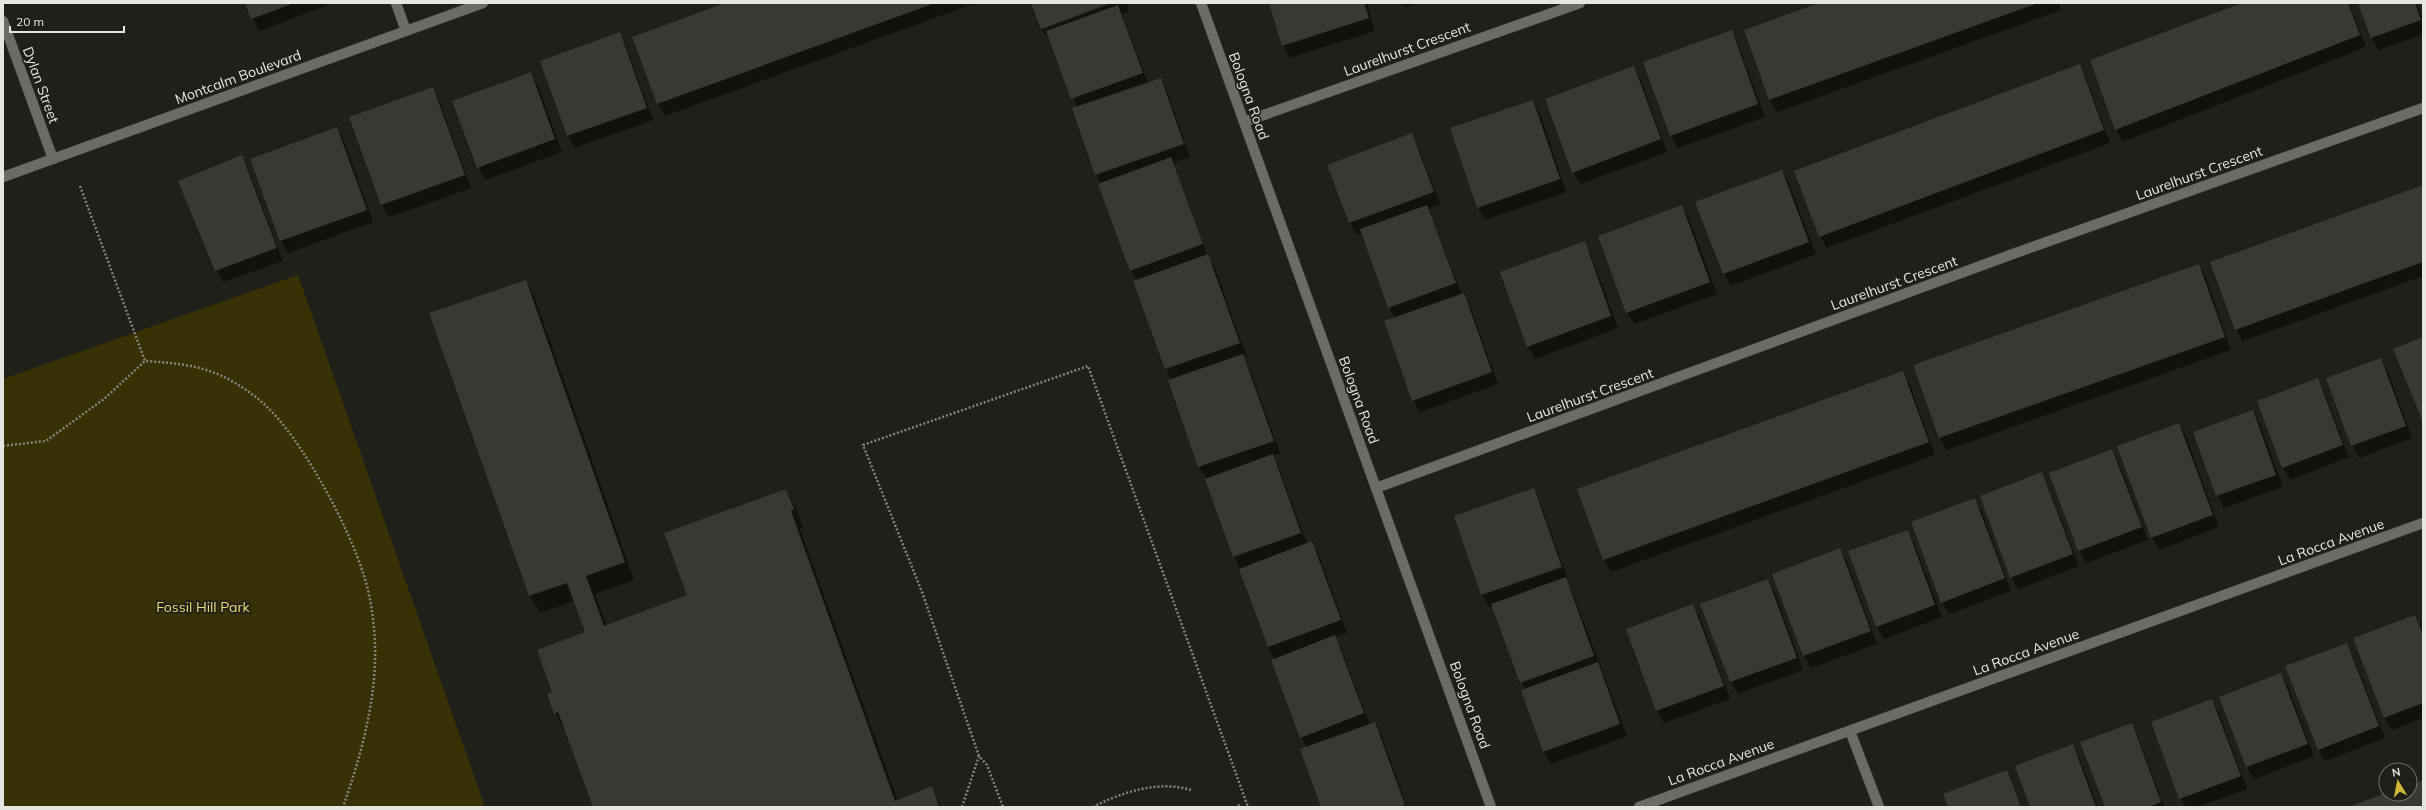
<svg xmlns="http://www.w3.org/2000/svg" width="2426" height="810" font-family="Mulish,sans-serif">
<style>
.green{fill:#393106}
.shadow{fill:#0007}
.building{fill:#393833}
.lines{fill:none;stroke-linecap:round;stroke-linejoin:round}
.minor-casing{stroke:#3a3936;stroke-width:11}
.path{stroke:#84847f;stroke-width:2.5;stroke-dasharray:2 2;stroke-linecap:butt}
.minor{stroke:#6c6b65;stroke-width:10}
.labels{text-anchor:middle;stroke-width:3.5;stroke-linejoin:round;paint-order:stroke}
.street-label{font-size:14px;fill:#e5e5e1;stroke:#20201b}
.park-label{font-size:14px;fill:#f0db72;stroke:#20201b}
</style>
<rect width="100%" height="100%" fill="#20201b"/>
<path class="green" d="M298 275 485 807H3V379Z"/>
<g class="shadow">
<path d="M246 3H333L259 31Z"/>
<path d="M728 3H976L665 116 658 103Z"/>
<path d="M1113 3H1126L1129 11 1122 14 1148 83 1160 79 1167 91 1190 157 1173 163 1208 257 1215 268 1246 355 1243 356 1249 367 1280 453 1272 456 1279 468 1307 544 1311 543 1319 555 1347 633 1334 637 1341 649 1370 725 1375 724 1382 736 1407 807H1322L1307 748 1301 737 1275 659 1268 647 1207 479 1199 467 1169 381 1172 380 1166 369 1135 281H1137L1131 271 1099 185 1101 184 1096 174 1077 107 1050 40 1042 30Z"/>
<path d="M1270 3H1367L1375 31 1290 58 1283 45Z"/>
<path d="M1403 3H1418L1405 8Z"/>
<path d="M1822 3H2059L2061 10 1777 112 1770 100 1745 31Z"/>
<path d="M2245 3H2349L2366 47 2123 142 2116 130 2091 61Z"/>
<path d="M2359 3H2417L2423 20V34L2379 50 2372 38Z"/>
<path d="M1731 32 1738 44 1765 117 1678 148 1671 136Z"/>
<path d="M619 34 626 46 653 120 575 148 568 135Z"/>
<path d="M2079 66 2086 78 2110 143 1827 248 1820 236Z"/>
<path d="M1634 67 1641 80 1667 152 1580 184 1573 172Z"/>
<path d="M530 73 538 85 562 152 485 180 478 167Z"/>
<path d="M432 88 439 100 471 188 389 217 382 205 351 117Z"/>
<path d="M1533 101 1540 113 1566 192 1485 220 1478 208Z"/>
<path d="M337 129 344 141 373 222 288 253 281 241 252 159Z"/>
<path d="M1411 134 1418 147 1440 204 1428 209 1462 295 1470 306 1498 384 1420 412 1413 400 1395 318 1389 308 1362 233 1357 235 1350 223 1328 165Z"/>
<path d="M241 156 248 169 283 261 223 282 216 270Z"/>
<path d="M1782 171 1789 183 1816 254 1731 286 1724 274 1697 203Z"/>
<path d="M2423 186V276L2243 341 2236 329Z"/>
<path d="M1681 206 1689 218 1717 294 1634 324 1627 312Z"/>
<path d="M1584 242 1591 255 1618 328 1535 359 1528 346Z"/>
<path d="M2199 265 2206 277 2231 350 1947 450 1940 438Z"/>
<path d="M525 281 535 298 634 580 595 594 607 626 688 596 786 490 796 508 803 527 800 529 898 801 931 788 942 807H594L565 731 555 713 553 693 587 633 575 601 540 613 530 596 431 314Z"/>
<path d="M2381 359 2388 372 2412 438 2359 458 2352 445Z"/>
<path d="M1903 373 1910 385 1935 455 1611 572 1604 559Z"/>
<path d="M2317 379 2324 391 2349 457 2290 480 2283 467Z"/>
<path d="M2253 411 2260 424 2283 487 2224 508 2217 496 2195 432Z"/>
<path d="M2179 424 2186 436 2219 527 2159 550 2152 538Z"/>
<path d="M2112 451 2119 463 2148 540 2086 563 2079 550Z"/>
<path d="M2041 473 2048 486 2079 566 2018 589 2011 577Z"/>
<path d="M1533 489 1540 502 1568 579 1566 580 1572 591 1627 736 1551 764 1544 752 1522 691 1525 690 1493 605 1489 607 1482 594Z"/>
<path d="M1974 499 1982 512 2011 591 1949 614 1942 602Z"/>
<path d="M1907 531 1914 543 1942 617 1884 639 1877 627Z"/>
<path d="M1840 550 1847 562 1877 644 1811 668 1804 656Z"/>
<path d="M1768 580 1775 592 1803 670 1738 694 1731 682 1702 604Z"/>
<path d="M1693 605 1700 617 1730 699 1664 723 1657 711Z"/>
<path d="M2415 616 2423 631V718L2392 730 2385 718Z"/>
<path d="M2346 644 2353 656 2385 738 2325 761 2318 749Z"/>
<path d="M2281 674 2288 686 2314 756 2254 779 2247 767 2220 697Z"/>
<path d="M2212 701 2219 713 2247 789 2198 807H2185L2152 722Z"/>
<path d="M2131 724 2138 737 2164 807H2106Z"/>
<path d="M2072 745 2079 757 2098 807H2031Z"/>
<path d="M2007 772 2022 807H1949Z"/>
</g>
<g class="building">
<path d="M245 3H294L251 19Z"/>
<path d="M725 3H935L657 104 632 37Z"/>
<path d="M1031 3H1110L1041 29Z"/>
<path d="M1269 3H1364L1369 18 1282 46Z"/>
<path d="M1819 3H2038L1769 100 1744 30Z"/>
<path d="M2242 3H2348L2360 35 2115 130 2090 60Z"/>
<path d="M2358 3H2415L2421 20 2371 38Z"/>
<path d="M1118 5 1143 73 1071 99 1046 31Z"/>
<path d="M1732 30 1758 104 1670 136 1643 62Z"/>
<path d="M620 32 647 108 567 136 540 61Z"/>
<path d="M2080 64 2104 130 1819 237 1794 171Z"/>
<path d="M1634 66 1661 139 1572 173 1545 99Z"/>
<path d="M531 72 555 139 477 168 452 101Z"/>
<path d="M1161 78 1184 144 1095 175 1072 108Z"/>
<path d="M433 87 465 175 381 205 349 117Z"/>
<path d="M1533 100 1560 179 1477 208 1450 128Z"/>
<path d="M337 127 367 210 280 241 250 159Z"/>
<path d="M1412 133 1434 192 1349 223 1327 165Z"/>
<path d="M242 155 277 248 215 271 178 181Z"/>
<path d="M1171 157 1203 244 1130 271 1098 184Z"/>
<path d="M1782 170 1809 242 1723 274 1695 202Z"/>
<path d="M2423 185V262L2235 330 2210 262Z"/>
<path d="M1427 205 1456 283 1388 308 1360 229Z"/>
<path d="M1682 205 1710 282 1626 313 1598 236Z"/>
<path d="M1585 241 1611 316 1527 347 1500 272Z"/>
<path d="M1208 254 1240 343 1165 369 1133 281Z"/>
<path d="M2199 264 2225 337 1939 438 1913 365Z"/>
<path d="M526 280 625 562 586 576 604 626 687 595 664 533 786 489 794 509 791 511 895 801 932 786 939 807H593L558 712 554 714 547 694 552 692 537 650 585 632 567 583 529 596 429 313Z"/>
<path d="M1464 293 1492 372 1412 401 1384 321Z"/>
<path d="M2423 337V422L2393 349Z"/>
<path d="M1243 354 1274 441 1198 467 1168 380Z"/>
<path d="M2381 358 2406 426 2351 446 2326 378Z"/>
<path d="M1903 371 1929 442 1603 560 1577 489Z"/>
<path d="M2318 378 2343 445 2282 468 2257 401Z"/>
<path d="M2253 410 2276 475 2216 496 2193 432Z"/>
<path d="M2179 423 2213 515 2151 538 2117 446Z"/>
<path d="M2112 449 2142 527 2078 551 2049 473Z"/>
<path d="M1273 454 1301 533 1233 557 1205 479Z"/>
<path d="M2042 472 2073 554 2010 578 1980 496Z"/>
<path d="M1534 488 1562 567 1481 595 1454 516Z"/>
<path d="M1975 498 2005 578 1941 603 1911 522Z"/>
<path d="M1908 530 1935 605 1876 627 1848 551Z"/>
<path d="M1312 541 1341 620 1268 647 1239 569Z"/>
<path d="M1840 548 1871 631 1803 656 1772 574Z"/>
<path d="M1566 577 1594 656 1520 683 1491 604Z"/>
<path d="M1768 579 1797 658 1730 682 1700 604Z"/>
<path d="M1693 604 1724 686 1656 711 1626 629Z"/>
<path d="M2415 615 2423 635V703L2384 718 2353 638Z"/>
<path d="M1335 635 1364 713 1300 738 1271 660Z"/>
<path d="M2347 643 2379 726 2318 750 2285 666Z"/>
<path d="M1598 662 1620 724 1543 752 1521 690Z"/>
<path d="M2281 673 2308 744 2246 767 2219 697Z"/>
<path d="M2212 699 2241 776 2179 799 2151 722Z"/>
<path d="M1375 722 1405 805 1399 807H1321L1300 749Z"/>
<path d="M2132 723 2161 802 2149 807H2105L2080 742Z"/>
<path d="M2073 744 2096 807H2030L2015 766Z"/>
<path d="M2007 770 2021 807H1948L1943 794Z"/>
<path d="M2423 780V807H2349L2386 793 2410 794V785Z"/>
</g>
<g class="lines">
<g class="minor-casing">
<g id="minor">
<path d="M396 3 406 31"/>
<path d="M1201 3 1491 807"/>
<path d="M3 21 53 159"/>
<path d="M1244 122 1580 3"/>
<path d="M3 177 483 3"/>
<path d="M1376 488 2010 255 2423 108"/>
<path d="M1850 731 1879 807"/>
<path d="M1639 807 2423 523"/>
</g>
</g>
<g class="path">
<path d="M80 186 145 361"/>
<path d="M3 446 46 441 104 399 145 361C175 363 203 365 230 380 246 389 260 399 273 413 306 448 350 529 364 576 371 597 374 622 375 644 377 698 361 756 343 807"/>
<path d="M979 756 922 592 863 445 1088 366 1248 807"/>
<path d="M1238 805 1242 807"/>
<path d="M962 807 979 756 987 765 1003 807"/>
<path d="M1093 807C1122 792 1159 780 1191 790"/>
</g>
<use href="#minor" class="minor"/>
</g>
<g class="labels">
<g class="street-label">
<text transform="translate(1407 49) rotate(-20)" y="5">Laurelhurst Crescent</text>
<text transform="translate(238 77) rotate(-20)" y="5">Montcalm Boulevard</text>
<text transform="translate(41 85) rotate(70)" y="5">Dylan Street</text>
<text transform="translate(1249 96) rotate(70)" y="5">Bologna Road</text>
<text transform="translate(2199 173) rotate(-20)" y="5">Laurelhurst Crescent</text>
<text transform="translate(1894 283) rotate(-20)" y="5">Laurelhurst Crescent</text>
<text transform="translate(1590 395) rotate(-20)" y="5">Laurelhurst Crescent</text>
<text transform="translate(1359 400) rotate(70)" y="5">Bologna Road</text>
<text transform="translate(2331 542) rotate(-20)" y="5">La Rocca Avenue</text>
<text transform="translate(2026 652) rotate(-20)" y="5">La Rocca Avenue</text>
<text transform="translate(1470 705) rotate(70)" y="5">Bologna Road</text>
<text transform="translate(1721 762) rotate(-20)" y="5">La Rocca Avenue</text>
</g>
<g class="park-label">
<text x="203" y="612">Fossil Hill Park</text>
</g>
</g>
<rect width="2426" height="810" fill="none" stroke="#e5e5e1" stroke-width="8"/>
<g transform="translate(2398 782) rotate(350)"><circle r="19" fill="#20201b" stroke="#6f6f6a"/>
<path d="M0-3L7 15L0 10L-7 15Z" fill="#cfb837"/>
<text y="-6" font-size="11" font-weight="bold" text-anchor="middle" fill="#e5e5e1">N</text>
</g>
<path d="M10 26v6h114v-6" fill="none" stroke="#e5e5e1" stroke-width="2"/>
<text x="16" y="26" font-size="12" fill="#e5e5e1" stroke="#20201b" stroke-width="3" paint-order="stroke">20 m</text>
</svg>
